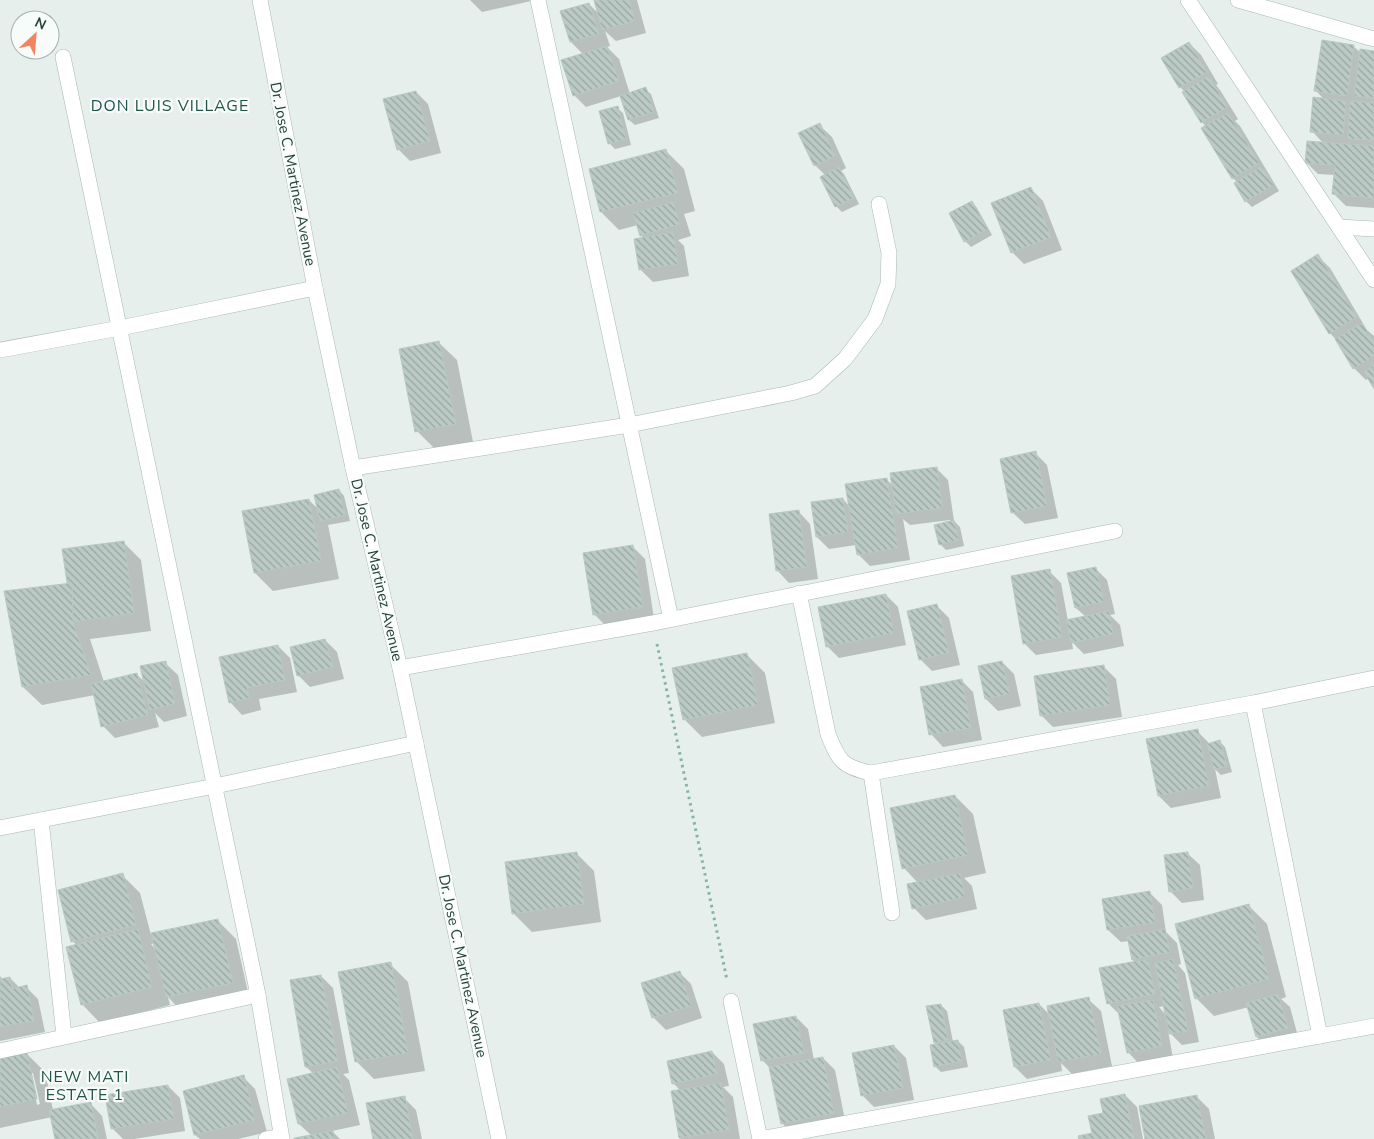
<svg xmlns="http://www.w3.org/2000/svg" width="1374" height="1139" font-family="'Nunito Sans',sans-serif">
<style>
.shadow{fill:#0003;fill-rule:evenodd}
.building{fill:url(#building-back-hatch);stroke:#b8c9c2}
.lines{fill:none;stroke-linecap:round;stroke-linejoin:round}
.minor-casing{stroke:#a8b8b2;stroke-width:16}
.path{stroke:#86b3a5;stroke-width:3;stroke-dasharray:2.5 4;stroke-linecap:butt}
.minor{stroke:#fff;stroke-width:15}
.labels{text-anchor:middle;stroke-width:4.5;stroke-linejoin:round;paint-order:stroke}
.street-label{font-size:15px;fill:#24423a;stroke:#f7fbf9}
.neighbourhood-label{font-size:16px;letter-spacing:1px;fill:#1f5548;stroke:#f7fbf9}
</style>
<defs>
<pattern id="building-back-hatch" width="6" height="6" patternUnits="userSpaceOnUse" patternTransform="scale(1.25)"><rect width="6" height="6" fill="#bbcac4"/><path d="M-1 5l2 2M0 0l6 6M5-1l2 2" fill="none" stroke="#98a6a0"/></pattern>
</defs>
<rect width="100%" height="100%" fill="#e6efeb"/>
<g class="shadow">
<path d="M470 0H531V1L482 12Z"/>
<path d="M595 0H637L646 33 616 41 605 31 610 46 607 47 619 59 630 94 645 89 651 94 659 118 635 125 629 120 621 96 586 107 574 95 583 54 571 42 562 12 589 4 599 14Z"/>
<path d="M1189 43 1201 55 1218 84 1216 85 1220 90 1238 119 1235 121 1240 126 1279 191 1252 207 1246 201 1237 182 1233 178 1203 129 1206 127 1202 122 1185 92 1180 87Z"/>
<path d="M1353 46 1361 53 1374 52V208L1346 206 1334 194 1335 175 1318 174 1306 162 1324 144 1312 131 1325 100 1316 91Z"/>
<path d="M416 92 428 104 441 153 410 161 398 149Z"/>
<path d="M617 108 623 113 631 145 615 149 609 143Z"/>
<path d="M819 125 832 137 846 168 841 171 844 174 859 204 842 212 836 206 825 175 815 165Z"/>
<path d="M666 151 684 169 695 211 684 214 691 236 678 240 684 246 689 276 653 282 641 270 644 239 641 235 638 225 619 230 601 212Z"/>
<path d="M1031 189 1043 201 1062 250 1024 264 1012 252Z"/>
<path d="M972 202 977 208 992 235 971 247 965 241Z"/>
<path d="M1318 256 1330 268 1367 330 1374 336V386L1369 378 1366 380 1354 368 1338 342 1330 333Z"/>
<path d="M438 342 457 360 473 442 435 449 417 431Z"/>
<path d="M1035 453 1047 465 1058 518 1025 524 1012 512Z"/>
<path d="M936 468 948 480 954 521 960 527 964 546 946 550 940 544 951 522 950 520 910 525 903 519 910 560 870 566 858 554 856 545 829 549 817 537 812 503 843 499 850 507 886 479 894 487Z"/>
<path d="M339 490 344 496 350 521 328 525 339 579 273 591 255 573 244 512 309 500 319 510Z"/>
<path d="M798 511 810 524 818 579 789 583 777 570Z"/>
<path d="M123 542 141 560 151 631 90 639 104 682 136 674 146 683 165 663 178 675 187 716 164 722 155 713 159 727 115 738 103 726 95 695 42 705 23 687 69 585Z"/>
<path d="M633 547 645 559 654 619 606 626 594 614Z"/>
<path d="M1095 568 1107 580 1115 614 1110 615 1120 625 1124 646 1084 654 1072 642 1073 649 1036 655 1024 643 1049 571 1061 583 1068 621 1086 617 1076 608 1069 574Z"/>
<path d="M886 595 898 607 906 645 839 658 827 646Z"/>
<path d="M937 606 949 618 960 665 932 671 920 659Z"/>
<path d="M325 640 337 652 344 679 310 687 298 675Z"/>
<path d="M278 646 290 658 297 692 259 699 261 710 242 715 230 702Z"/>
<path d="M747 655 765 673 775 723 702 737 684 719Z"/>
<path d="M1002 662 1014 674 1021 706 998 711 986 699Z"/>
<path d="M1104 667 1116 679 1122 717 1053 727 1041 715Z"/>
<path d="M961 680 973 692 982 740 943 747 931 734Z"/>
<path d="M1197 731 1210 744 1219 741 1225 747 1232 772 1221 775 1215 769 1221 798 1171 808 1159 796Z"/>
<path d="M955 796 973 814 986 873 964 878 972 886 977 909 926 920 914 908 918 883 904 868Z"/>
<path d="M576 853 594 871 601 922 532 932 514 914Z"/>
<path d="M1187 853 1200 865 1204 900 1182 903 1170 891Z"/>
<path d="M122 875 140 893 151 935 218 921 236 939 250 1001 185 1015 168 997 170 1005 100 1023 82 1004 77 945 72 941ZM155 943 156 950 151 944Z"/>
<path d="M1150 893 1162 905 1166 932 1177 943 1181 964 1178 965 1185 973 1199 1042 1182 1045 1168 1031 1173 1058 1140 1065 1128 1052 1120 1015 1108 1003 1136 963 1133 960 1129 941 1121 942 1108 930 1104 900ZM1165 1006 1166 1015 1159 1007Z"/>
<path d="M1249 906 1267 924 1286 997 1281 999 1290 1007 1299 1040 1269 1049 1257 1037 1249 1007 1214 1016 1196 998Z"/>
<path d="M390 964 408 982 425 1071 374 1079 356 1061Z"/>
<path d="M679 972 691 984 702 1018 666 1030 653 1017Z"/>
<path d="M0 976 3 980 10 978 20 988 26 987 38 999 45 1032 0 1041Z"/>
<path d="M321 976 333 988 349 1073 343 1074 349 1080 360 1125 332 1131 340 1139H295L312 1136 299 1124 288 1080 314 1074 306 1067Z"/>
<path d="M1088 999 1101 1011 1112 1066 1072 1074 1061 1063 1062 1071 1027 1079 1015 1067 1039 1004 1050 1015Z"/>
<path d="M941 1005 947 1011 953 1042 958 1041 964 1047 968 1067 941 1072 935 1066 937 1045 935 1043Z"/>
<path d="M796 1017 808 1029 814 1060 823 1058 835 1070 846 1125 794 1136 782 1123 770 1068 762 1060Z"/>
<path d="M894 1046 906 1058 914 1100 874 1107 862 1095Z"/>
<path d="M712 1052 724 1064 729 1086 723 1087 733 1097 740 1139H681L680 1138 681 1091 673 1083Z"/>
<path d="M27 1054 45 1072 53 1110 90 1103 102 1116 107 1139H56L52 1117 0 1128V1060ZM30 1073H33L40 1104 37 1105Z"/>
<path d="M243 1077 255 1089 267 1132 238 1139H200L195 1135Z"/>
<path d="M168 1086 180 1098 185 1131 134 1139H123L112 1128Z"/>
<path d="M1125 1095 1137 1107 1143 1139H1080L1093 1134 1104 1114Z"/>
<path d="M1197 1097 1209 1109 1215 1139H1147Z"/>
<path d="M404 1098 416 1110 422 1139H374Z"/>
</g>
<g class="building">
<path d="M594 0H629L635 21 602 30Z"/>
<path d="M589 3 599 34 570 42 560 11Z"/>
<path d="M1322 40 1354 45 1347 96 1314 91Z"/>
<path d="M1189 42 1207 72 1179 88 1161 58Z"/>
<path d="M607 46 619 81 573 96 561 60Z"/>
<path d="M1360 49 1374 51V98L1354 96Z"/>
<path d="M1209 76 1227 107 1201 123 1182 92Z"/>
<path d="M646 87 654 112 628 120 620 96Z"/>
<path d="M416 91 430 141 397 150 383 99Z"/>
<path d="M1313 97 1346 101 1343 135 1310 132Z"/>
<path d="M1350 101 1374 103V140L1348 139Z"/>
<path d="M618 106 626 139 608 144 599 111Z"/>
<path d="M1228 113 1259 163 1232 179 1201 128Z"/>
<path d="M820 123 835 156 814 166 798 133Z"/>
<path d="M1307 141 1374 146V198L1332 194 1335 165 1305 163Z"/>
<path d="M666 149 678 193 600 212 589 169Z"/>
<path d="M1262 166 1274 185 1245 202 1234 183Z"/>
<path d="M839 167 854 198 835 207 820 177Z"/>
<path d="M1031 187 1051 237 1011 253 991 203Z"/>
<path d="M972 201 988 229 964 242 949 213Z"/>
<path d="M673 202 680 224 640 236 633 213Z"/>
<path d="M673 232 678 264 639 270 634 239Z"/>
<path d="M1318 254 1357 317 1329 334 1291 271Z"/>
<path d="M1362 323 1374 343V356L1353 369 1335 339Z"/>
<path d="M439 341 456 424 415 432 399 349Z"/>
<path d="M1374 365V389L1364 372Z"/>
<path d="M1036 451 1047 506 1011 513 1000 459Z"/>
<path d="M937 467 942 508 896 514 890 473Z"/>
<path d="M887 478 898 548 857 555 845 484Z"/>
<path d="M339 489 345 515 320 521 314 495Z"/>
<path d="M843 498 848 532 816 537 811 502Z"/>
<path d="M309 499 321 561 254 573 242 511Z"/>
<path d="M799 510 807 567 776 571 769 514Z"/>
<path d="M954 520 959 540 939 545 934 525Z"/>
<path d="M124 541 134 613 73 622 62 549Z"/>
<path d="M633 545 643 607 593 615 583 553Z"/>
<path d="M1096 567 1104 602 1075 608 1067 573Z"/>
<path d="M1050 569 1062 637 1023 644 1011 576Z"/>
<path d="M72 583 73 622 91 675 22 687 4 591Z"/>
<path d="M886 594 894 633 826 647 818 607Z"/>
<path d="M937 604 949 653 919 660 907 611Z"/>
<path d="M1109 611 1113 634 1071 643 1066 620Z"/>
<path d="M325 639 333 667 297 676 290 647Z"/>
<path d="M278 645 285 680 247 688 250 698 229 703 219 657Z"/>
<path d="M747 653 758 705 683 720 672 668Z"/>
<path d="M166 661 175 704 150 710 140 666Z"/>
<path d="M1002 661 1010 694 985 699 978 666Z"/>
<path d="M1104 665 1110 705 1040 716 1034 676Z"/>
<path d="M137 673 148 715 101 727 91 684Z"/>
<path d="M962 679 971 728 929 735 920 687Z"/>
<path d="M1198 729 1209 786 1158 796 1146 739Z"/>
<path d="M1220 740 1227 766 1214 770 1207 744Z"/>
<path d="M955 795 968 855 902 869 890 808Z"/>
<path d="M577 852 584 904 512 914 505 862Z"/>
<path d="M1188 852 1193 888 1169 892 1164 855Z"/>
<path d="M123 873 136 925 71 942 58 890Z"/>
<path d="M960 873 965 897 912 909 907 884Z"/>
<path d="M1150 891 1155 923 1107 930 1102 899Z"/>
<path d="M1249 904 1269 979 1195 999 1175 924Z"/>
<path d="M218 919 233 983 166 997 151 933Z"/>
<path d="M138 929 152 987 81 1005 66 947Z"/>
<path d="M1165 929 1170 952 1132 960 1127 936Z"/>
<path d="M1148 959 1155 994 1107 1004 1099 968Z"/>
<path d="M1173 959 1188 1031 1169 1034 1155 963Z"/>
<path d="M391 962 408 1053 355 1062 338 972Z"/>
<path d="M680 971 691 1006 652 1018 641 983Z"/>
<path d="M321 975 338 1061 305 1067 290 980Z"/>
<path d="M10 977 12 989 27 985 34 1021 0 1027V979Z"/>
<path d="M1278 994 1288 1028 1256 1037 1246 1003Z"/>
<path d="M1089 997 1101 1054 1058 1062 1047 1006Z"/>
<path d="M1153 1000 1162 1046 1127 1053 1117 1006Z"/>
<path d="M1039 1003 1051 1060 1014 1067 1003 1010Z"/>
<path d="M941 1004 948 1040 934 1043 926 1006Z"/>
<path d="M796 1016 804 1053 761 1061 753 1024Z"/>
<path d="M958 1040 962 1061 934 1067 930 1045Z"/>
<path d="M894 1045 903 1088 861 1096 852 1053Z"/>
<path d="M712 1051 717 1074 672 1084 667 1061Z"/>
<path d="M27 1053 37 1099 0 1107V1059Z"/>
<path d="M823 1057 834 1113 781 1124 769 1067Z"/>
<path d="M337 1067 348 1113 298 1124 287 1079Z"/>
<path d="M244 1075 255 1120 194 1135 183 1091Z"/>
<path d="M721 1083 729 1130 679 1138 671 1091Z"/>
<path d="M168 1085 174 1119 111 1129 105 1095Z"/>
<path d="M1125 1094 1134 1139H1079L1078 1136 1092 1133 1088 1116 1103 1113 1100 1099Z"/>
<path d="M1197 1095 1206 1139H1145L1139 1106Z"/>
<path d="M405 1096 413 1139H373L366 1103Z"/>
<path d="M91 1102 98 1139H55L49 1110Z"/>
<path d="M333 1131 335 1139H294V1138Z"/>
</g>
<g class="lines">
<g class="minor-casing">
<g id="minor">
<path d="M260 0 315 288 353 468 400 668 499 1139"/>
<path d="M538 0 671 619"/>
<path d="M1188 0 1374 280"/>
<path d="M1238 0 1374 39"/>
<path d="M63 57 258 995 282 1139"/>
<path d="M1339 227 1374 229"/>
<path d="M0 350 120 328 315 288"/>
<path d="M353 468 629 425 791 393 815 386 845 359 875 319 888 284 889 253 879 204"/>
<path d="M799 593 828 734C838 760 842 767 871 773L1253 703 1374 678"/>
<path d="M400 668 653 623 1115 531"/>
<path d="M1253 703 1320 1036"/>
<path d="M871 773 892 913"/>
<path d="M41 820 64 1036"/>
<path d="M0 828 215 786 416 743"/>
<path d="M731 1001 760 1139 1374 1026"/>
<path d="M0 1051 258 995"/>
<path d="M266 1139 281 1136"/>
</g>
</g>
<path class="path" d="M657 644 727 980"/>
<use href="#minor" class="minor"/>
</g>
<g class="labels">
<g class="street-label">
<text transform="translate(293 174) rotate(79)" y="5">Dr. Jose C. Martinez Avenue</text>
<text transform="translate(377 570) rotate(77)" y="5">Dr. Jose C. Martinez Avenue</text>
<text transform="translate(463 966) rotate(78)" y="5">Dr. Jose C. Martinez Avenue</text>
</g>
<g class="neighbourhood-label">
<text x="170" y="111">DON LUIS VILLAGE</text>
<text x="85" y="1082">NEW MATI<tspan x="85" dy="18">ESTATE 1</tspan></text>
</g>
</g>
<g transform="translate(35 35) rotate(26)"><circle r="24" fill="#f7fbf9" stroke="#a3b1ad"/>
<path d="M0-4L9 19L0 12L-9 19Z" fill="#f4845f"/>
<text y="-8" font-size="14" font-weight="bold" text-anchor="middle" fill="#24423a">N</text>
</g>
</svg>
